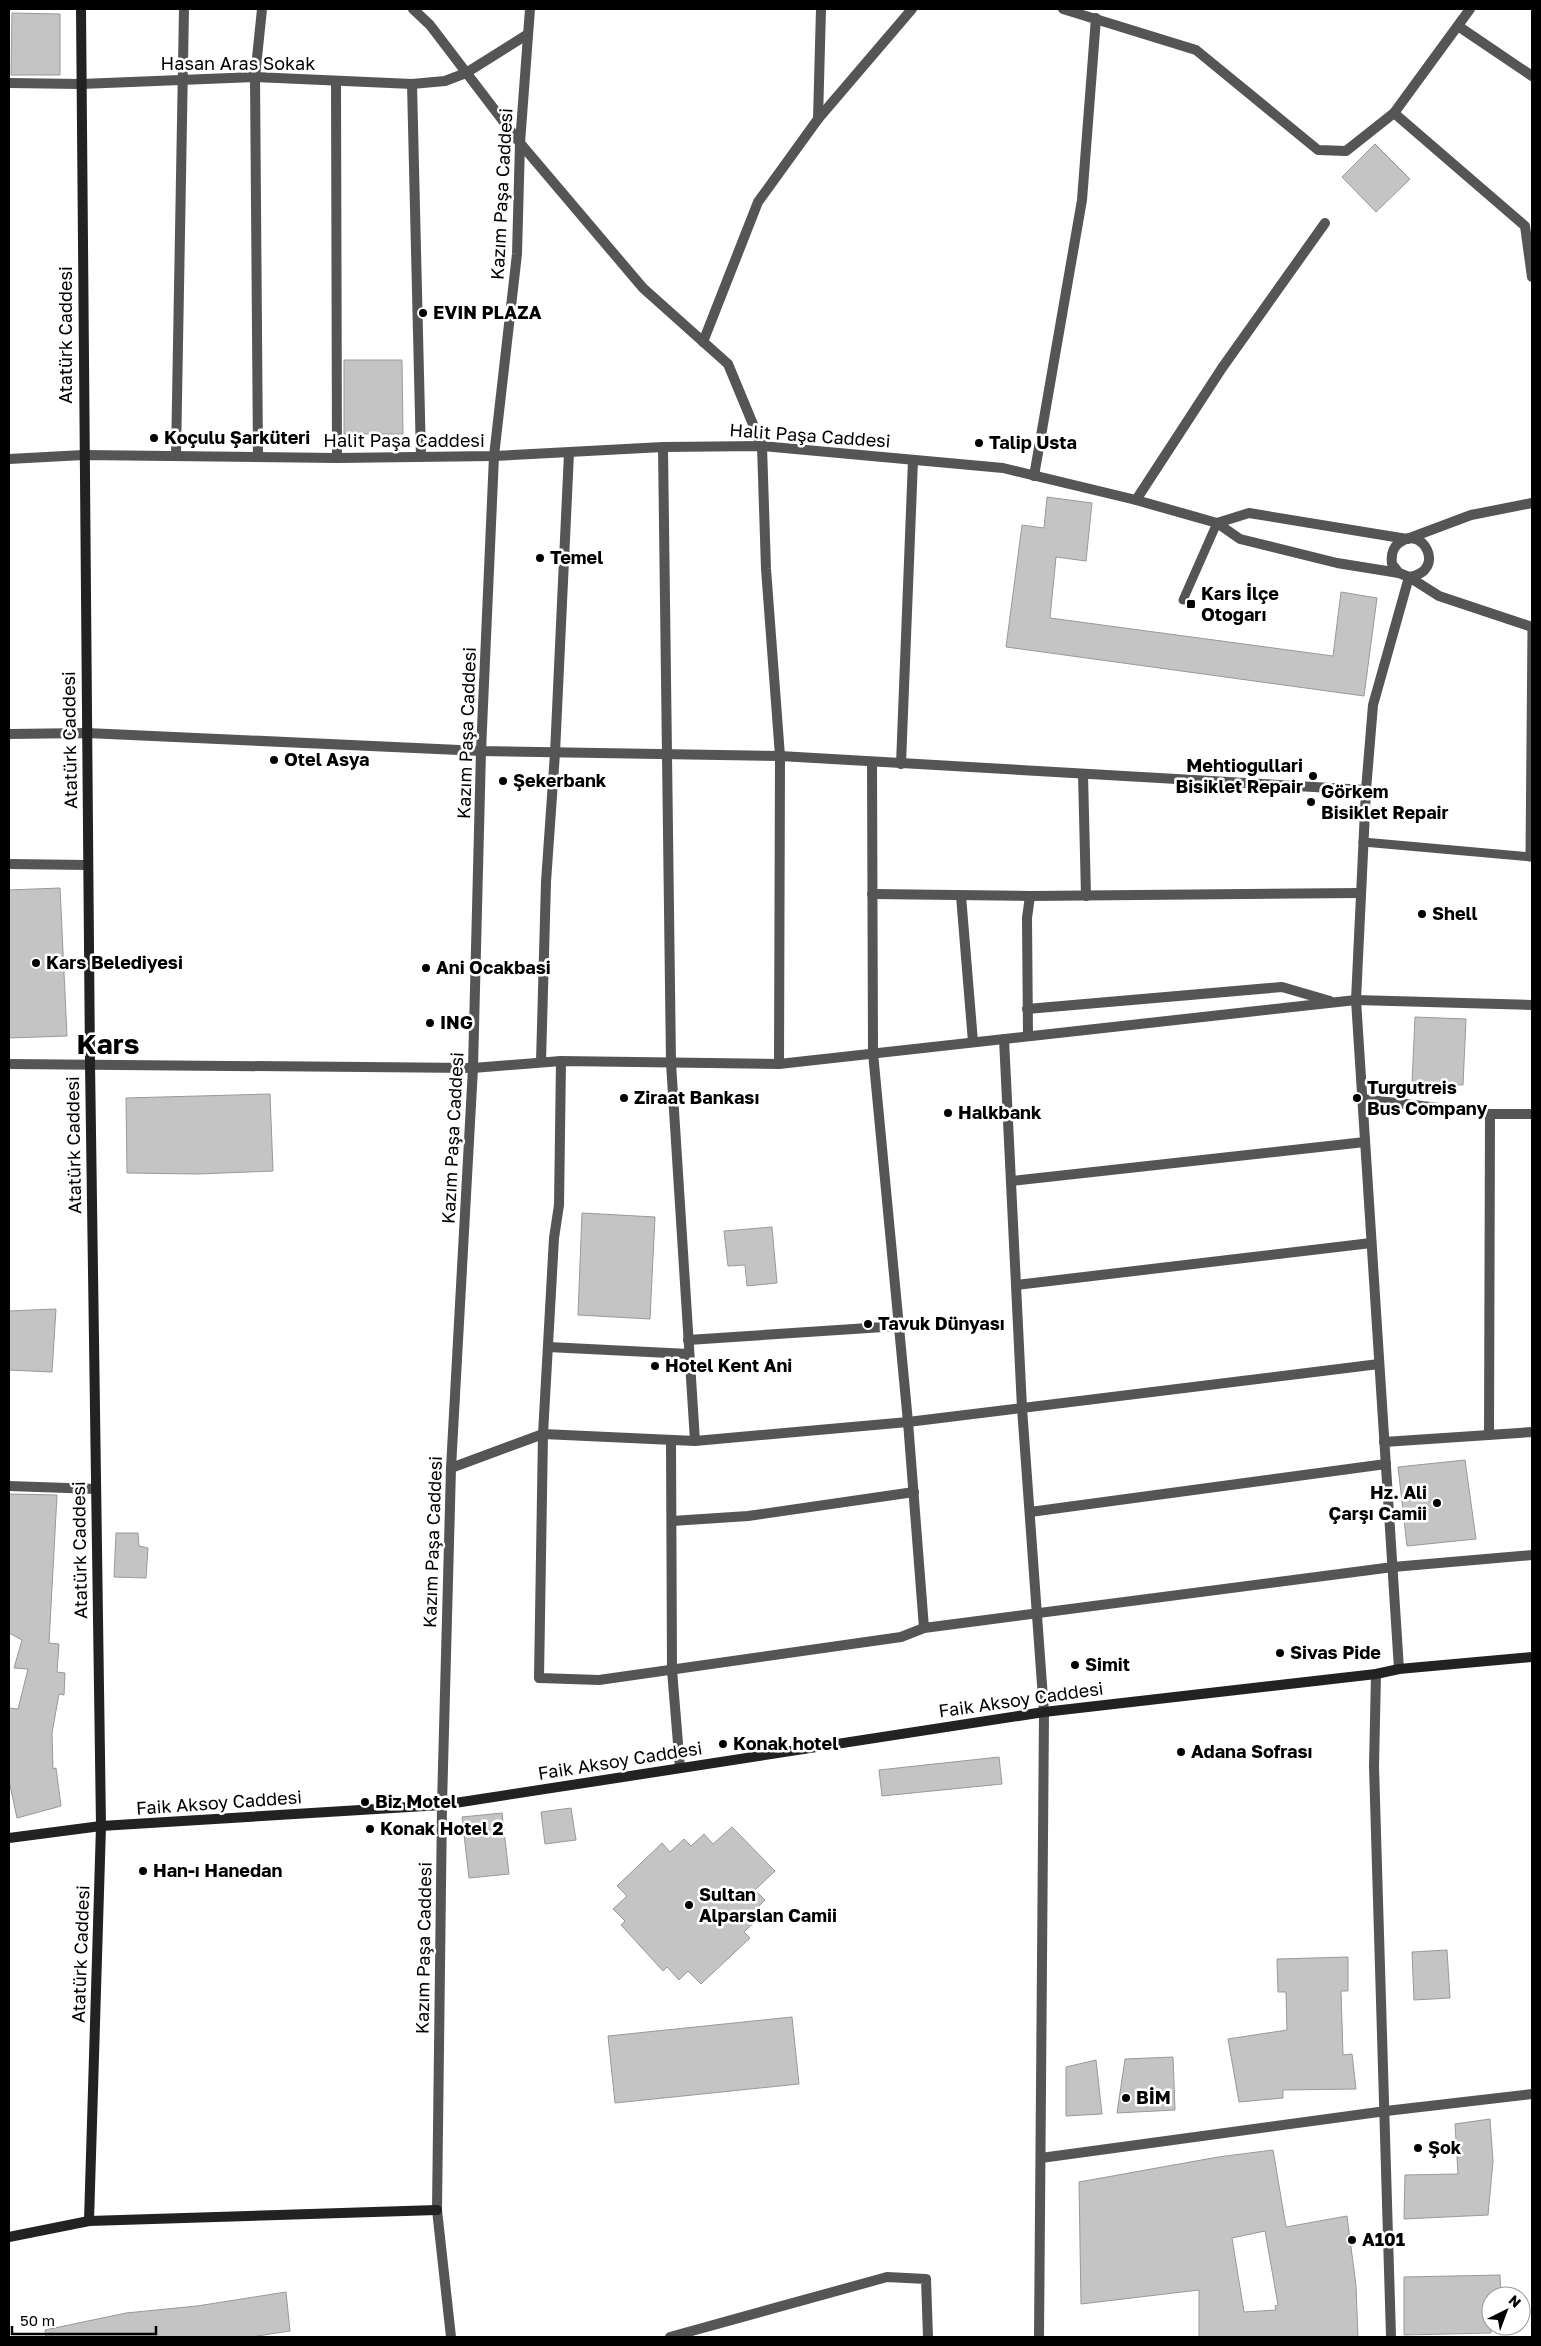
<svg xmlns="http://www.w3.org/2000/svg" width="1541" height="2346" font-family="'Golos Text',sans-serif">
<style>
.building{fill:#c4c4c4;stroke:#999;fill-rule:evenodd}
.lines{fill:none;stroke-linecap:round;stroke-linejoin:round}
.lane{stroke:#555;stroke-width:9}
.street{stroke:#555;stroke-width:10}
.secondary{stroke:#222;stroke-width:10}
.poi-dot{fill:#000;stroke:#fff;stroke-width:2}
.labels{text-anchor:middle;stroke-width:5;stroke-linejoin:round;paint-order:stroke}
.street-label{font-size:18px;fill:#000;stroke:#fff}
.poi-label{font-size:18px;font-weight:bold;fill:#000;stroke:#fff;text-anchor:start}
.town-label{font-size:28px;font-weight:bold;fill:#000;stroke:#fff}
</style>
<rect width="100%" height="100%" fill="#fff"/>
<g class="building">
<path d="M12 13 60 14V75H11Z"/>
<path d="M1375 144 1410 179 1376 212 1342 177Z"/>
<path d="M344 360H402L403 434H344Z"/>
<path d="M1047 497 1092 503 1086 561 1056 557 1050 618 1333 656 1341 592 1377 598 1364 696 1006 647 1022 525 1044 528Z"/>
<path d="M60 888 67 1036 9 1038V890Z"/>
<path d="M1415 1017 1466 1019 1463 1085 1412 1083Z"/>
<path d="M270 1094 273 1171 198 1174 127 1173 126 1098Z"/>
<path d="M582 1213 655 1217 650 1319 578 1315Z"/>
<path d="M772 1227 777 1283 747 1286 745 1265 728 1266 724 1231Z"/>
<path d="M56 1309 52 1372 9 1370V1311Z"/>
<path d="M1465 1460 1476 1539 1407 1546 1398 1467Z"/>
<path d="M9 1494 57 1495 49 1643 59 1644 57 1672 65 1673 64 1695 59 1694 52 1733 53 1769 56 1768 61 1806 17 1818 9 1781V1708L18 1709 28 1669 14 1668 22 1640 9 1633Z"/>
<path d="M116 1533H138L139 1546 148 1548 146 1578 114 1577Z"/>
<path d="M999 1757 1002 1784 882 1796 879 1770Z"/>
<path d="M571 1808 576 1840 545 1844 541 1812Z"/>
<path d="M502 1813 509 1874 469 1878 462 1817Z"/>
<path d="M732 1827 775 1871 755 1890 765 1900 754 1911 760 1917 744 1932 750 1938 701 1984 688 1971 679 1980 667 1967 663 1971 621 1925 625 1921 613 1909 627 1896 617 1886 662 1843 670 1852 684 1839 691 1846 704 1834 713 1844Z"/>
<path d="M1447 1950 1450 1998 1414 2000 1412 1952Z"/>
<path d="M1348 1957V1991H1341L1343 2055 1352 2054 1356 2089 1283 2090V2098L1239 2102 1228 2039 1287 2030 1286 1992H1278L1277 1959Z"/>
<path d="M792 2017 799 2084 615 2103 608 2036Z"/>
<path d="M1173 2057 1175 2110 1117 2113 1125 2059Z"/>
<path d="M1096 2060 1102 2114 1066 2116V2067Z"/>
<path d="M1490 2119 1493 2161 1488 2215 1404 2219 1405 2175 1458 2174 1455 2124Z"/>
<path d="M1273 2150 1286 2227 1347 2216 1356 2286 1358 2337H1199V2290L1081 2304 1079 2182 1218 2157ZM1265 2231 1278 2305 1275 2306 1276 2310 1244 2312 1232 2238Z"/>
<path d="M1500 2275 1501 2296H1491V2333L1404 2335V2277Z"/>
<path d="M286 2292 290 2331 251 2337H46L45 2330 126 2313 197 2306Z"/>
</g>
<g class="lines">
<g class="lane">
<path d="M1183 600 1217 523"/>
<path d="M1363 842 1532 857"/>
<path d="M1530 857 1532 627"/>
</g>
<g class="street">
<path d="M413 9 430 25 520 143 643 288 728 364 762 446 766 569 780 756 779 1064"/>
<path d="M1063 9 1196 50 1318 150 1346 151 1394 113 1470 9"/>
<path d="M1458 26 1532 76"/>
<path d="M336 81 337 458"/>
<path d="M9 83 81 84 255 77 412 84 445 81 466 73 528 34"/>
<path d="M412 84 421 457"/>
<path d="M1394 113 1525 226 1532 277"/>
<path d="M818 119 821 9"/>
<path d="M703 342 758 202 818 119 912 9"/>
<path d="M663 447 671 1063 695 1441"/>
<path d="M176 456 184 9"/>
<path d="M258 457 255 77 262 9"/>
<path d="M9 459 83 455 337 458 494 456 663 447 762 446 1003 468 1136 500 1217 523 1249 513 1407 539 1471 515 1532 503"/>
<path d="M1034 476 1082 200 1096 18"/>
<path d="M1136 500 1222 368 1325 223"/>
<path d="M1217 523 1240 539 1337 563 1399 573"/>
<path d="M1409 577C1448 571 1422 523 1399 543 1392 548 1391 556 1392 564L1399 573 1409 577 1439 596 1532 627"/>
<path d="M9 734 87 733 481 751 780 756 1366 790"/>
<path d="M872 763 873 1053 908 1422 924 1628 1393 1567 1532 1555"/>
<path d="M901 764 913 460"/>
<path d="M1083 774 1086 896"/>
<path d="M9 864 88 865"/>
<path d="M872 894 1030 896 1360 893"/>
<path d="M961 896 973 1042"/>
<path d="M1027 1009 1282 987 1330 1001"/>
<path d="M1028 1036 1027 918 1030 896"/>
<path d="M1004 1039 1022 1408 1044 1712 1039 2337"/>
<path d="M561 1061 559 1205 554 1238 543 1434 539 1678 599 1680 901 1637 924 1628"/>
<path d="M541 1062 546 882 555 753 569 453"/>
<path d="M9 1064 473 1068 561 1061 779 1064 1356 1000 1532 1005"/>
<path d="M1362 1099 1490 1114H1532"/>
<path d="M1011 1181 1365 1142"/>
<path d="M1016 1285 1371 1243"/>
<path d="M688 1340 899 1326"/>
<path d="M548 1347 689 1354"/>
<path d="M1489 1435 1490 1114"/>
<path d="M671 1440 672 1670 680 1768"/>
<path d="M1384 1442 1532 1432"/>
<path d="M451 1468 543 1434 695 1441 908 1422 1379 1364"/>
<path d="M9 1486 96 1489"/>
<path d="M1030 1512 1386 1464"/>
<path d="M672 1521 748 1516 914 1492"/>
<path d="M1399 1669 1356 1000 1366 790 1373 705 1409 577"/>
<path d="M1376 1674 1374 1766 1391 2337"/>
<path d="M1041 2158 1386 2111 1532 2094"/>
<path d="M451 2337 437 2210 442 1805 451 1468 473 1068 481 751 494 456 517 254 520 143 530 9"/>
<path d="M670 2337 887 2277 926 2279 928 2337"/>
</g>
<g class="secondary">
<path d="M81 9 90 1063 101 1826 89 2221"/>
<path d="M9 1838 101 1826 442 1805 1044 1712 1376 1674 1399 1669 1532 1657"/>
<path d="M9 2237 89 2221 437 2210"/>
</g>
</g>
<g class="poi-dot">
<circle cx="423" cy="313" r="5"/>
<circle cx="154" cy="438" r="5"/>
<circle cx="979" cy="443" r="5"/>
<circle cx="540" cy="558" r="5"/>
<rect x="1186" y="599" width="10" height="10" rx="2.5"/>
<circle cx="274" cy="760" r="5"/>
<circle cx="1313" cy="776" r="5"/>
<circle cx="503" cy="781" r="5"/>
<circle cx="1311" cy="802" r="5"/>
<circle cx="1422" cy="914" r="5"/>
<circle cx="36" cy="963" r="5"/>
<circle cx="426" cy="968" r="5"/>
<circle cx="430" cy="1023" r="5"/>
<circle cx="624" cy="1098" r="5"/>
<circle cx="1357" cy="1098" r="5"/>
<circle cx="948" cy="1113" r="5"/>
<circle cx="868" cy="1324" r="5"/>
<circle cx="655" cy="1366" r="5"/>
<circle cx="1437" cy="1503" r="5"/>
<circle cx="1280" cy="1653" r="5"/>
<circle cx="1075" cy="1665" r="5"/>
<circle cx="723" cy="1744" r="5"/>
<circle cx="1181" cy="1752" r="5"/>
<circle cx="365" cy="1802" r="5"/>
<circle cx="370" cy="1829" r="5"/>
<circle cx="143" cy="1871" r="5"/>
<circle cx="689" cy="1905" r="5"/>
<circle cx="1126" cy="2098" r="5"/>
<circle cx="1418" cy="2148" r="5"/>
<circle cx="1352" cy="2240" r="5"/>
</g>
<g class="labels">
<g class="street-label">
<text x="238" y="70">Hasan Aras Sokak</text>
<text transform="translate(502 194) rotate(-87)" y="6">Kazım Paşa Caddesi</text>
<text transform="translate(66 335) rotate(-90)" y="6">Atatürk Caddesi</text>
<text transform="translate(810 436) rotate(4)" y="6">Halit Paşa Caddesi</text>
<text x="404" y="447">Halit Paşa Caddesi</text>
<text transform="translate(467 733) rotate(-88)" y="6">Kazım Paşa Caddesi</text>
<text transform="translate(70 740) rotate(-91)" y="6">Atatürk Caddesi</text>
<text transform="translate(453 1138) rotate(-87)" y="6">Kazım Paşa Caddesi</text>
<text transform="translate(74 1145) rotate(-91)" y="6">Atatürk Caddesi</text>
<text transform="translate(433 1542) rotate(-88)" y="6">Kazım Paşa Caddesi</text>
<text transform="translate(80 1550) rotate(-91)" y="6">Atatürk Caddesi</text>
<text transform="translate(1021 1700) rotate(-8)" y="6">Faik Aksoy Caddesi</text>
<text transform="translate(620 1761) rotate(-9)" y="6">Faik Aksoy Caddesi</text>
<text transform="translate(219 1803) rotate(-4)" y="6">Faik Aksoy Caddesi</text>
<text transform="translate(424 1948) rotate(-89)" y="6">Kazım Paşa Caddesi</text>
<text transform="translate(81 1954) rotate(-88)" y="6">Atatürk Caddesi</text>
</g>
<g class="poi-label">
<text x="433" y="319">EVIN PLAZA</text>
<text x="164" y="444">Koçulu Şarküteri</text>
<text x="989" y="449">Talip Usta</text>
<text x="550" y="564">Temel</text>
<text x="1201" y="600">Kars İlçe<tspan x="1201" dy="21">Otogarı</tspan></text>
<text x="284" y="766">Otel Asya</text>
<text x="1303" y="772" text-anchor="end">Mehtiogullari<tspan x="1303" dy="21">Bisiklet Repair</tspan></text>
<text x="513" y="787">Şekerbank</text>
<text x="1321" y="798">Görkem<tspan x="1321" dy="21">Bisiklet Repair</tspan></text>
<text x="1432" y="920">Shell</text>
<text x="46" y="969">Kars Belediyesi</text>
<text x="436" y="974">Ani Ocakbasi</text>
<text x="440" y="1029">ING</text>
<text x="1367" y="1094">Turgutreis<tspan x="1367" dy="21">Bus Company</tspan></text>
<text x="634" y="1104">Ziraat Bankası</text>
<text x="958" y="1119">Halkbank</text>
<text x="878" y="1330">Tavuk Dünyası</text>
<text x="665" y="1372">Hotel Kent Ani</text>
<text x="1427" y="1499" text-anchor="end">Hz. Ali<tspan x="1427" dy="21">Çarşı Camii</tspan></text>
<text x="1290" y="1659">Sivas Pide</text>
<text x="1085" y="1671">Simit</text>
<text x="733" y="1750">Konak hotel</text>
<text x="1191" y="1758">Adana Sofrası</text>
<text x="375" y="1808">Biz Motel</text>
<text x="380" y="1835">Konak Hotel 2</text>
<text x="153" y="1877">Han-ı Hanedan</text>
<text x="699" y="1901">Sultan<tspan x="699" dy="21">Alparslan Camii</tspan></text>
<text x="1136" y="2104">BİM</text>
<text x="1428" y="2154">Şok</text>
<text x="1362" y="2246">A101</text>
</g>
<g class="town-label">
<text x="108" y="1054">Kars</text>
</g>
</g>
<rect width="1541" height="2346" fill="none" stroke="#000000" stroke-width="20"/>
<g transform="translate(1506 2311) rotate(42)"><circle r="24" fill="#ffffff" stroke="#999999"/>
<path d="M0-4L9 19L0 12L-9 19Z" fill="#000000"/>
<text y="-8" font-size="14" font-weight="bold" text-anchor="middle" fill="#000000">N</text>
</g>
<path d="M12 2326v8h144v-8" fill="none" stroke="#000000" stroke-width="2.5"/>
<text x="20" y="2326" font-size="15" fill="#000000" stroke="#ffffff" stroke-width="4" paint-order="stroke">50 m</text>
</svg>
